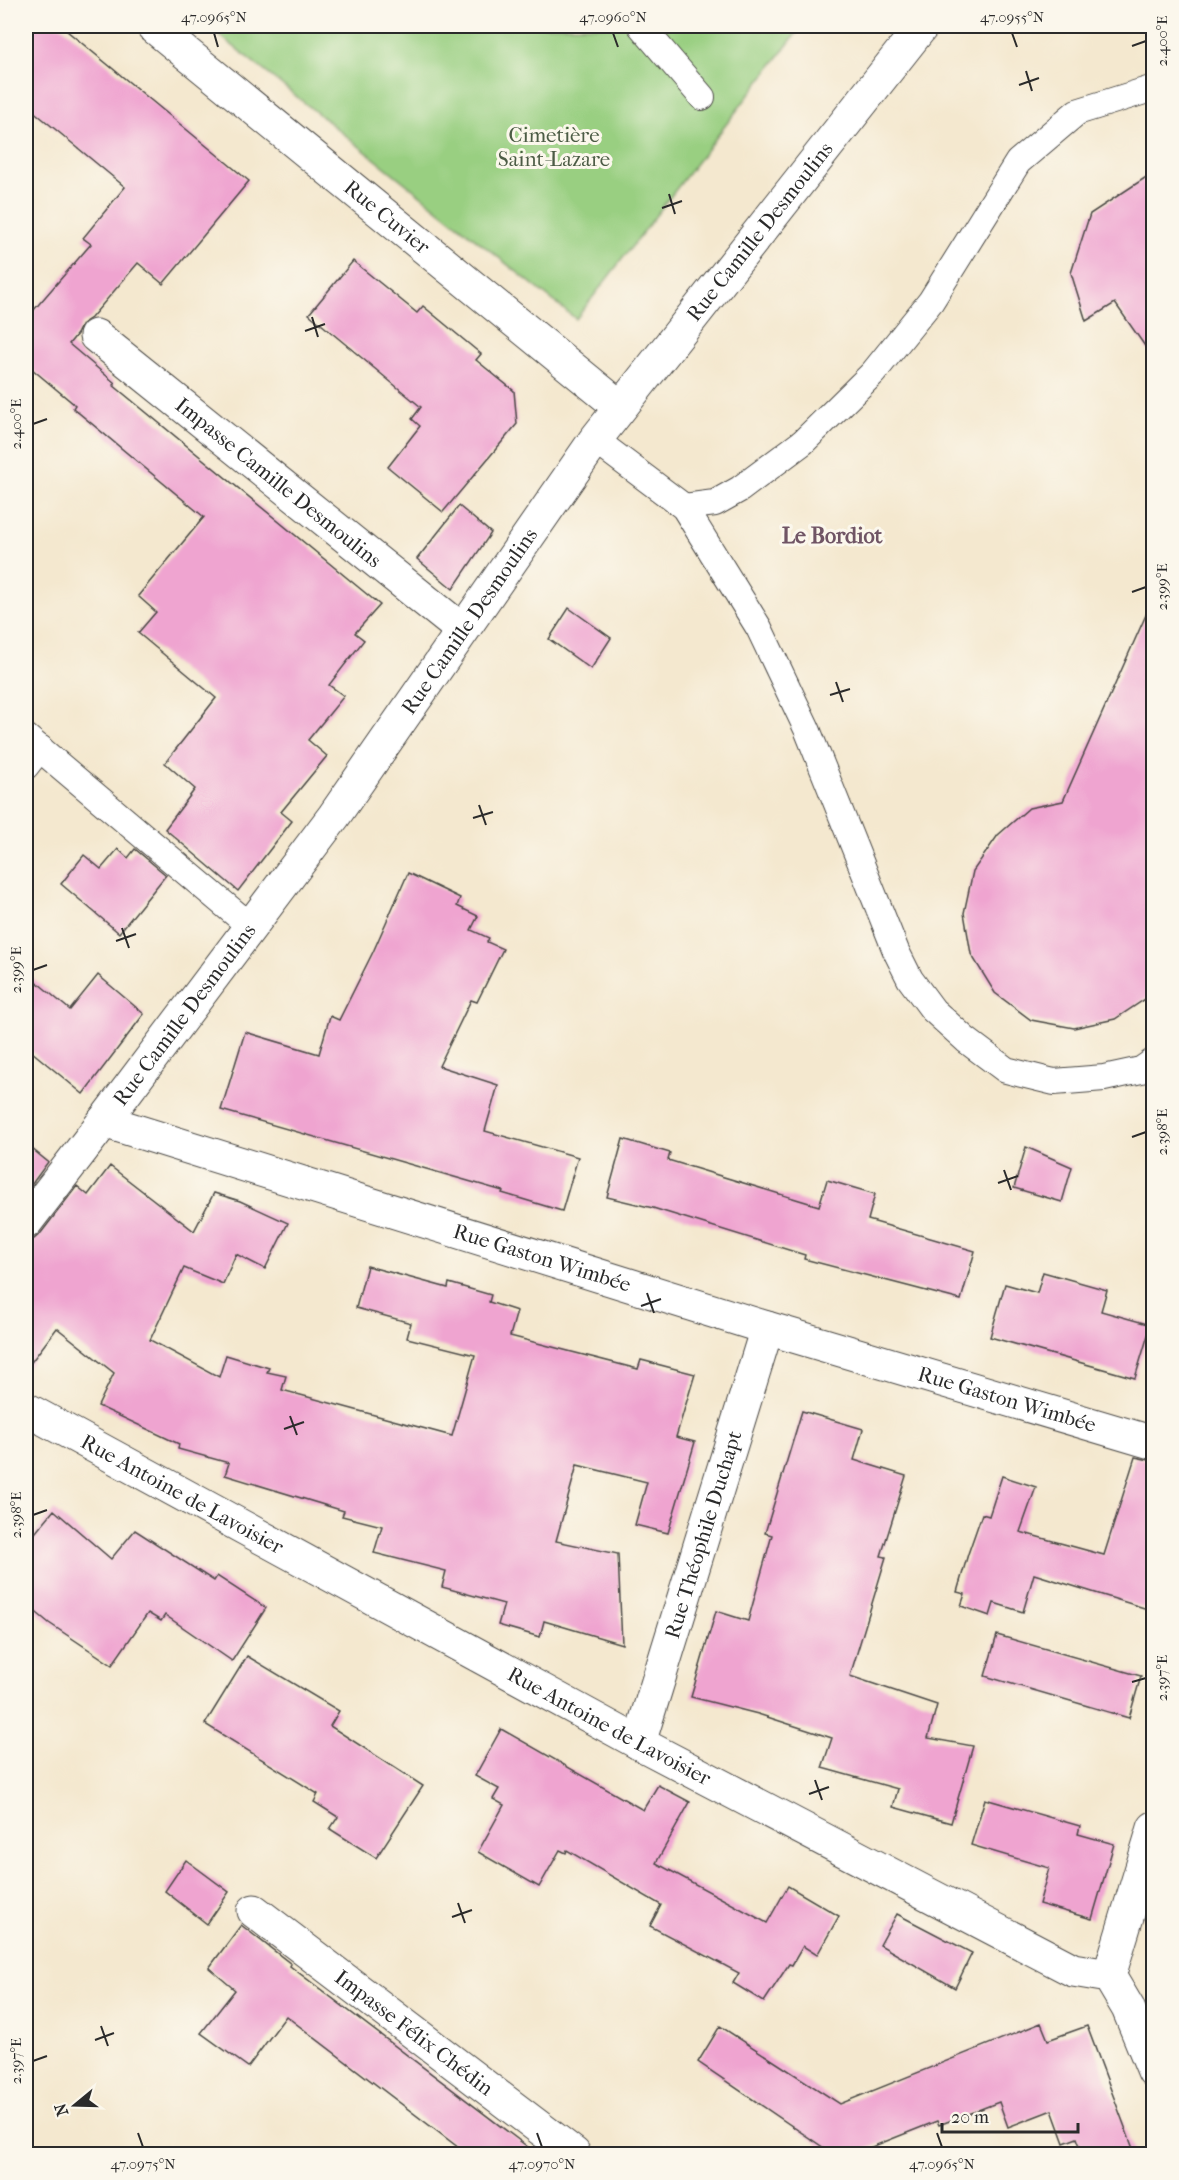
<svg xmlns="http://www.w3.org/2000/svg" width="1179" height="2180" font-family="'IM FELL French Canon',serif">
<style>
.green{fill:#99cf81;stroke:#627d56;stroke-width:1.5}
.building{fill:#efa4d0}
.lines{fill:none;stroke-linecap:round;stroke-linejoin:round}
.service-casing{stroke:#494744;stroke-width:28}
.minor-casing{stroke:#494744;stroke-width:35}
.service{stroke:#fff;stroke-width:26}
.minor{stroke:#fff;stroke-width:33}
.ticks{fill:none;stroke:#2b2b2b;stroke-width:2}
.labels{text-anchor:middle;stroke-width:6;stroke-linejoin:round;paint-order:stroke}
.park-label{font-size:21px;fill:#4c5c45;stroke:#fbf7ec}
.street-label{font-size:21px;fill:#2b2b2b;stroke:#fbf7ec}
.neighbourhood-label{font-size:22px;font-weight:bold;fill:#705565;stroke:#fbf7ec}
.neatline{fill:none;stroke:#2b2b2b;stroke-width:2}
.ticks-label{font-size:15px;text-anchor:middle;fill:#2b2b2b}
</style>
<rect width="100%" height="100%" fill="#fbf7ec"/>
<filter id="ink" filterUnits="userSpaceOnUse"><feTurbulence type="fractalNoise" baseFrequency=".0167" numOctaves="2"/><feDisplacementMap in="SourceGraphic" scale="12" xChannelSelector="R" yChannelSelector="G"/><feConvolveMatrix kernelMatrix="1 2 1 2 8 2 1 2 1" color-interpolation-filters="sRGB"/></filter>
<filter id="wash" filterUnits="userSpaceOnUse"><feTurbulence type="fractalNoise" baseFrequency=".008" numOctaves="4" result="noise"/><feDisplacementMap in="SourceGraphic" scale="24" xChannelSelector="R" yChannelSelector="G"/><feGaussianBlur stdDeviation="1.35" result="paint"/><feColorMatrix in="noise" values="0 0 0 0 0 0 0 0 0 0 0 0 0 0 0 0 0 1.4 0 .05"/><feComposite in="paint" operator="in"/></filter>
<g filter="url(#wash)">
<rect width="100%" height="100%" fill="#f4e8cf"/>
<path class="green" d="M208 26H802L576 319Z"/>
<g id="blocks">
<g class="building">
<path d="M26 26H61L249 181 163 284 138 263 91 318 82 324 77 334 69 344 115 383 113 385 380 605 355 633 364 640 329 685 344 696 308 740 327 756 281 812 292 821 238 891 165 829 195 789 165 763 216 698 138 633 156 612 138 596 204 517 73 408 75 405 26 364V319L91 244 83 238 125 187 26 105Z"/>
<path d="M1154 172V359L1115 303 1086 321 1071 273 1090 214Z"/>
<path d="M353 261 417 313 423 306 481 354 476 360 514 391 517 424 443 512 388 467 420 426 412 419 421 407 309 314Z"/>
<path d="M459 506 491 533 453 589 417 559Z"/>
<path d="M1154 597V993L1115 1019 1074 1028 1031 1020 995 993 971 954 964 913 973 871 998 835 1029 808 1063 801Z"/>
<path d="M569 608 611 638 591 669 549 639Z"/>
<path d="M118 849 128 858 135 849 166 875 119 933 61 884 84 855 101 869Z"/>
<path d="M408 873 460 898 457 906 478 916 471 930 489 938 487 942 503 949 477 1002 471 1000 439 1066 498 1085 485 1131 578 1157 562 1211 502 1193 503 1191 221 1110 245 1032 319 1054 330 1016 339 1020 373 952Z"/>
<path d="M26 973 70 1010 98 975 144 1014 83 1094 26 1047Z"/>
<path d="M623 1139 670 1153 668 1160 819 1206 827 1180 875 1194 868 1220 975 1251 961 1300 804 1259 805 1255 653 1208 607 1197Z"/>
<path d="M26 1144 48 1162 26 1192Z"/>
<path d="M1026 1147 1072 1167 1062 1202 1014 1188Z"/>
<path d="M110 1166 194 1231 214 1193 240 1201 288 1223 265 1269 236 1254 223 1284 184 1268 150 1340 219 1377 226 1355 269 1368 267 1372 286 1376 282 1390 452 1436 475 1355 407 1338 411 1323 356 1308 367 1266 448 1288 449 1283 491 1295 489 1302 517 1311 510 1336 638 1369 641 1360 695 1374 676 1437 695 1442 668 1533 635 1525 647 1482 577 1465 556 1541 618 1554 622 1644 544 1621 540 1637 498 1625 504 1604 442 1587 446 1571 374 1553 382 1526 342 1516 344 1511 225 1475 229 1463 178 1449 179 1444 98 1406 114 1373 57 1328 26 1369V1240L34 1239 41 1233 77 1186 88 1195Z"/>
<path d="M1043 1272 1107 1290 1101 1311 1151 1325 1135 1378 990 1337 1005 1284 1037 1293Z"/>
<path d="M802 1411 863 1429 854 1460 906 1476 881 1556 886 1557 850 1676 937 1705 928 1738 973 1746 951 1823 893 1807 898 1789 822 1768 832 1738 758 1714 691 1697 716 1611 748 1621 772 1535 765 1533Z"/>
<path d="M1135 1457 1154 1461V1611L1034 1574 1023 1612 994 1603 990 1616 961 1606 965 1594 957 1592 968 1554 982 1514 989 1516 1002 1476 1036 1487 1020 1532 1104 1555Z"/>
<path d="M54 1510 111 1559 135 1530 214 1581 217 1576 266 1608 232 1661 165 1615 161 1621 148 1613 112 1665 49 1623 26 1604V1544Z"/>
<path d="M997 1635 1141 1676 1129 1718 985 1676Z"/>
<path d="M247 1656 339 1711 330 1726 423 1786 376 1858 330 1829 338 1817 314 1802 318 1794 205 1724Z"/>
<path d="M501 1729 643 1810 658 1785 690 1802 656 1863 767 1923 788 1886 839 1916 817 1955 803 1946 792 1965 789 1964 764 2002 733 1983 739 1973 650 1926 661 1905 567 1850 566 1853 560 1850 539 1887 478 1852 504 1805 493 1799 499 1789 475 1776Z"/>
<path d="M985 1799 1080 1826 1078 1834 1114 1844 1092 1919 1039 1904 1049 1868 971 1845Z"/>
<path d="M186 1860 229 1892 207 1924 165 1891Z"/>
<path d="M897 1914 972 1953 955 1988 880 1945Z"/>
<path d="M241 1925 291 1964 290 1966 537 2154H467L286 2016 248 2067 201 2033 235 1990 209 1968Z"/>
<path d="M1041 2023 1048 2040 1087 2026 1135 2154H1083L1077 2138 1064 2143 1052 2110 1008 2127 999 2102 939 2125 937 2121 854 2154H833L698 2062 720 2026 840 2104Z"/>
</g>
</g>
</g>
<g filter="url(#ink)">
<use href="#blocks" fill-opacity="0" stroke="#494744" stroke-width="1.5"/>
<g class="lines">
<g class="service-casing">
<g id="service">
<path d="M641 26 702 97"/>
<path d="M595 440 684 507 759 628 807 729 896 951 910 979 933 1010 966 1040 1006 1070 1054 1082 1104 1078 1141 1070 1154 1061"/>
<path d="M684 507 715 503 740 489 803 442 873 373 931 301 1018 162 1077 112 1154 88"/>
<path d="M26 737 250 926"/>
<path d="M26 766 40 748"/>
</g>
</g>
<g class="minor-casing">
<g id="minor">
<path id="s1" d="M153 26 620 407"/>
<path id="s2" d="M96 336 462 630"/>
<path id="s3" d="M104 1121 767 1328 1154 1443"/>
<path id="s4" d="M26 1222 104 1121 334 816 595 440 922 26"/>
<path id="s5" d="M26 1409 639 1743 1073 1970 1109 1976 1128 2008 1154 2071"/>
<path id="s6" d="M639 1743 767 1328"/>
<path id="s7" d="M254 1911 574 2154"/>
<path d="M1109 1976 1154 1828"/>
</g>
</g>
<use href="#service" class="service"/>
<use href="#minor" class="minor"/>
</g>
</g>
<path class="ticks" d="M214 33 218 47M613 33 618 47M1012 33 1017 47M1132 46 1146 41M1026 71 1032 91M1019 85 1039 78M669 194 675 214M662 208 682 201M312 317 318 337M305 331 325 324M33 424 47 419M1132 592 1146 587M836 682 843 702M830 695 850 689M479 805 486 825M473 818 493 812M122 928 129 948M116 941 136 934M33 970 47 965M1132 1137 1146 1132M1004 1170 1011 1190M998 1183 1018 1176M647 1293 654 1313M641 1306 661 1299M290 1416 297 1435M284 1429 304 1422M33 1515 47 1510M1132 1682 1146 1678M815 1780 822 1800M809 1794 829 1787M458 1903 465 1923M452 1917 472 1910M101 2026 108 2046M95 2040 114 2033M33 2061 47 2056M138 2133 143 2147M537 2133 542 2147M937 2133 942 2147"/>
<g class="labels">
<g class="park-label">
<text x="554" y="142">Cimetière<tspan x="554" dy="24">Saint-Lazare</tspan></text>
</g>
<g class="street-label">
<text dy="7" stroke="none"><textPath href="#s1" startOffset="302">Rue Cuvier</textPath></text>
<text dy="7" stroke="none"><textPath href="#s4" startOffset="1233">Rue Camille Desmoulins</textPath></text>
<text dy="7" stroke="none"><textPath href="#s2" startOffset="234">Impasse Camille Desmoulins</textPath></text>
<text dy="7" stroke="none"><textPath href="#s4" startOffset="747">Rue Camille Desmoulins</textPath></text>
<text dy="7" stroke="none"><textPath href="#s4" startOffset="261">Rue Camille Desmoulins</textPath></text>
<text dy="7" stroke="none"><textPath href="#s3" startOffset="459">Rue Gaston Wimbée</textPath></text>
<text dy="7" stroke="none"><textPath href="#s3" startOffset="945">Rue Gaston Wimbée</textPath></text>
<text dy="7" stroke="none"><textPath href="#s5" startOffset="178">Rue Antoine de Lavoisier</textPath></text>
<text dy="7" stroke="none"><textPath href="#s6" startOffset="218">Rue Théophile Duchapt</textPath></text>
<text dy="7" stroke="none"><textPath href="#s5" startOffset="664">Rue Antoine de Lavoisier</textPath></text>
<text dy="7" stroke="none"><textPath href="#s7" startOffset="201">Impasse Félix Chédin</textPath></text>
</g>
<g class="neighbourhood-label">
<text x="832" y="543">Le Bordiot</text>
</g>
</g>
<rect width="1179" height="2180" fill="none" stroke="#fbf7ec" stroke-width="66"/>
<g transform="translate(75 2105) rotate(251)" stroke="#fbf7ec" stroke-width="4.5" paint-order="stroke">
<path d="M0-4.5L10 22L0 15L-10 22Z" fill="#2b2b2b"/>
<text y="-9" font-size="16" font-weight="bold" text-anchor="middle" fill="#2b2b2b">N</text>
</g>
<path d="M942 2123v9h136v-9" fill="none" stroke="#2b2b2b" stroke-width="3"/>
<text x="951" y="2123" font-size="18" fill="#2b2b2b" stroke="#fbf7ec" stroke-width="4.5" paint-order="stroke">20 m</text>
<rect x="33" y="33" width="1113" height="2114" class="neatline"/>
<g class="ticks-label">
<text x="214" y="22">47.0965°N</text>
<text x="613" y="22">47.0960°N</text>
<text x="1012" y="22">47.0955°N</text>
<text transform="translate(1162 41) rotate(-90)" y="5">2.400°E</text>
<text transform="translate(16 424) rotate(-90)" y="5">2.400°E</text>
<text transform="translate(1162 587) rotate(-90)" y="5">2.399°E</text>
<text transform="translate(16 970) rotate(-90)" y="5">2.399°E</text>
<text transform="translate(1162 1132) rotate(-90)" y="5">2.398°E</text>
<text transform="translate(16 1515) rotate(-90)" y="5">2.398°E</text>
<text transform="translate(1162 1678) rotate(-90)" y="5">2.397°E</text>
<text transform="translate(16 2061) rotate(-90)" y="5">2.397°E</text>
<text x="143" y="2169">47.0975°N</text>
<text x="542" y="2169">47.0970°N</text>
<text x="942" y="2169">47.0965°N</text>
</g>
</svg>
